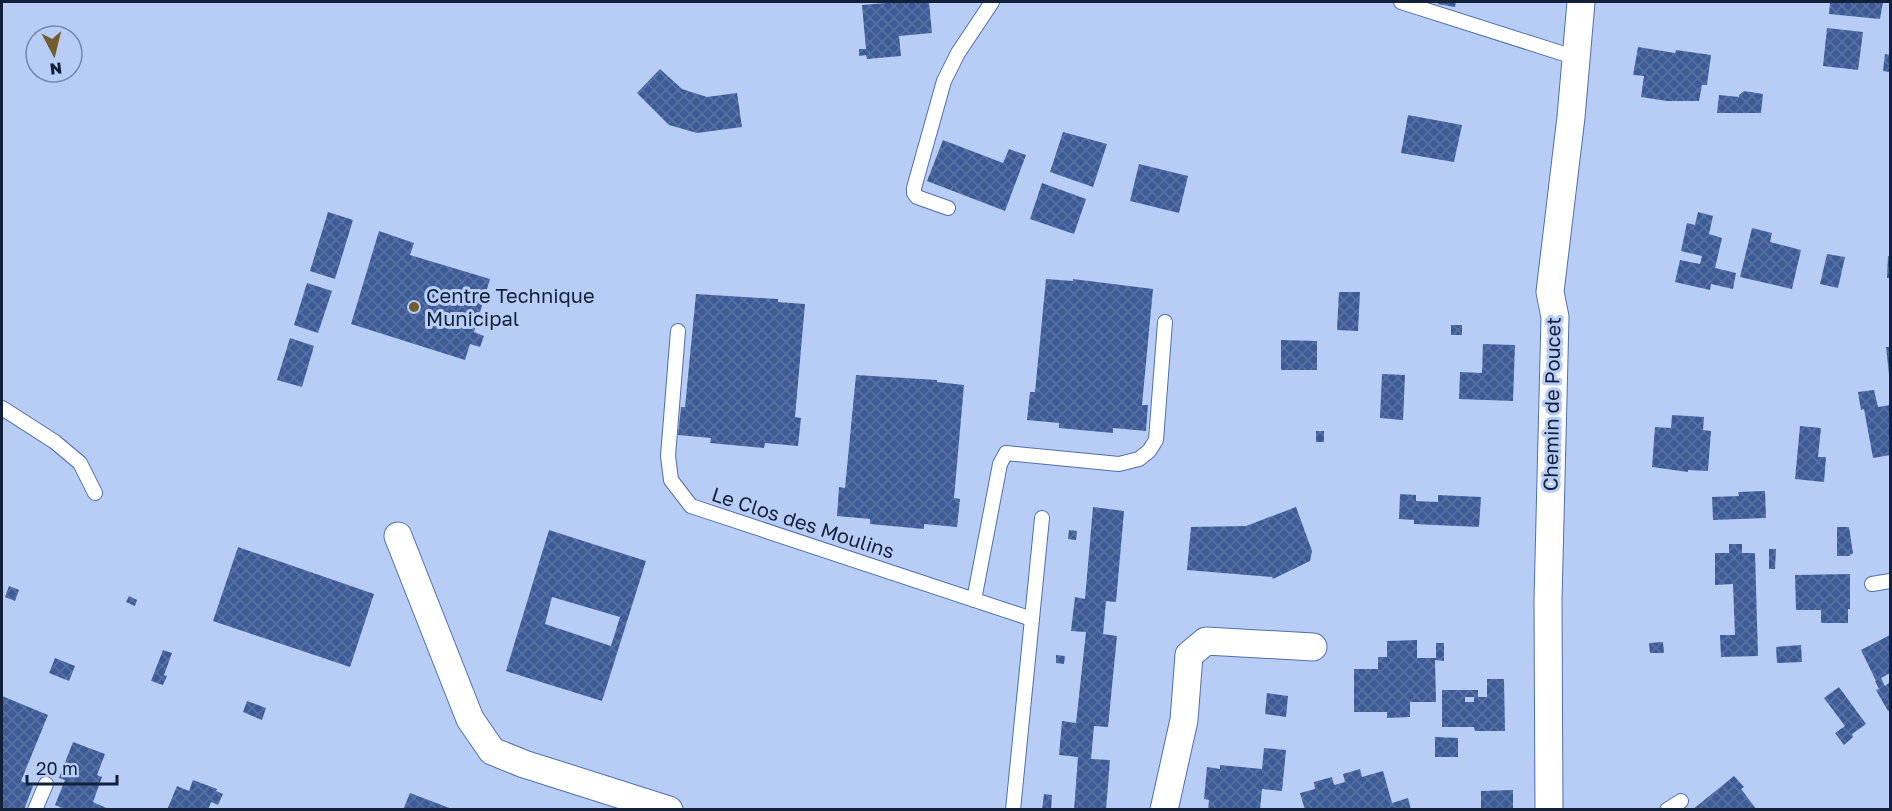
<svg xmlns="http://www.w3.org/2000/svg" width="1892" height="811" font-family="'Golos Text',sans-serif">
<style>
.building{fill:url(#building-cross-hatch);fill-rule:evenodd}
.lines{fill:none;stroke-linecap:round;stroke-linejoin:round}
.service-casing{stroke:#4f6fac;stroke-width:16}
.minor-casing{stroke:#4f6fac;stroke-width:29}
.service{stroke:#fff;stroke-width:14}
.minor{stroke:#fff;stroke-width:27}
.poi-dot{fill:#745c2d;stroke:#b7cdf6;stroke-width:2}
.labels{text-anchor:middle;stroke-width:6;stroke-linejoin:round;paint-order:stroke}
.poi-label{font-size:20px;fill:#132039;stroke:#b7cdf6;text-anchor:start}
.street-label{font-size:20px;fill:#132039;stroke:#b7cdf6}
</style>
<defs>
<pattern id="building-cross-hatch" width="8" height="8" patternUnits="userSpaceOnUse" patternTransform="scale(1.5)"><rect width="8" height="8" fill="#3d5c97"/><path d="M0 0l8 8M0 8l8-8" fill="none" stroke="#5c74a2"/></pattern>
</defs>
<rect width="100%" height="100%" fill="#b7cdf6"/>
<g class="building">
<path d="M898 2H929L932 33 899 36 901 56 867 59 866 55 859 56V49H866L862 5Z"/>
<path d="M1439 2H1456L1455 7 1438 4Z"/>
<path d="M1830 2H1883L1880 19 1829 14Z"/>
<path d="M1827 28 1863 32 1858 70 1823 66Z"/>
<path d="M1638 47 1675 53 1676 50 1711 55 1707 85H1702L1699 101H1667L1641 97 1644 76 1633 75Z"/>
<path d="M1885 54 1890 55V72L1883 71Z"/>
<path d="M660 69 682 89 707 97 737 93 742 127 697 133 669 125 637 93Z"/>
<path d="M1744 91 1763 94 1761 113H1717L1719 95 1739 97V95Z"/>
<path d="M1408 115 1462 125 1454 162 1401 153Z"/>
<path d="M1063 132 1107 144 1093 187 1050 172Z"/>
<path d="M943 140 1003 163 1009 149 1026 155 1005 211 927 181Z"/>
<path d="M1139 164 1188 176 1179 213 1130 201Z"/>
<path d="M1042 183 1086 199 1074 234 1030 219Z"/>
<path d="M328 212 353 220 335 279 310 271Z"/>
<path d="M1698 212 1713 216 1709 234 1722 238 1715 268 1736 273 1733 289 1711 284 1710 290 1675 282 1680 260 1700 264 1702 256 1681 251 1687 223 1695 225Z"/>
<path d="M1752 228 1772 233 1770 242 1801 250 1792 289 1740 277Z"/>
<path d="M379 231 414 243 410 255 490 279 474 332 484 336 480 347 470 344 465 360 351 324Z"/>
<path d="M1827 254 1845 257 1838 288 1820 284Z"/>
<path d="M1888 256H1890V278H1887Z"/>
<path d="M1046 279 1073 281V279L1153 289 1142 405H1148L1146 431 1113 428V433L1059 428V423L1027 420 1030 392H1035Z"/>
<path d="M307 283 332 291 318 333 294 325Z"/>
<path d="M1339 292H1360L1358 331 1337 330Z"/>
<path d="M696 294 778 299V302L805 304 795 417 801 418 798 446 765 443 764 448 710 443 711 438 678 435 681 407H685Z"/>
<rect x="1451" y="325" width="11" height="10"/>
<path d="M290 338 314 346 302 387 277 380Z"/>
<path d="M1281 340 1317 341V370H1281Z"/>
<path d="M1483 344 1515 345 1513 401 1459 399 1460 372 1482 373Z"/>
<path d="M1886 347H1890V374H1889Z"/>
<path d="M1382 374 1405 375 1403 420 1380 418Z"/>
<path d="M856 375 937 380V382L964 385 954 498 960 499 957 527 924 524V529L870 524V519L837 516 839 487 845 488Z"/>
<path d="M1874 390 1878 407 1890 405V455L1873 458 1864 409 1861 410 1858 392Z"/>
<path d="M1672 415 1704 417 1703 430 1711 431 1708 471 1688 470V472L1652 467 1655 427 1671 428Z"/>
<path d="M1800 426 1821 428 1818 457H1826L1824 482 1795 479Z"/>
<rect x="1316" y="431" width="8" height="11"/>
<path d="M1765 491 1766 518 1713 520 1712 497 1739 496 1738 492Z"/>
<path d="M1400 494 1416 495V501L1438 502V495L1481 497 1479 527 1414 524V520L1399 519Z"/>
<path d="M1093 507 1124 511 1116 602 1106 601 1103 634 1117 636 1108 727 1094 726 1091 759 1110 760 1106 810H1074L1078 757 1059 755 1062 721 1076 723 1086 632 1071 631 1075 597 1085 599Z"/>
<path d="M1296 507 1312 551 1310 561 1273 579 1272 577 1187 570 1191 527 1246 526Z"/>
<path d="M1837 527H1849L1853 553 1849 556H1837Z"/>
<path d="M549 530 646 561 602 701 506 671ZM552 597 620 617 611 646 545 624Z"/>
<path d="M1069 530 1077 531 1076 540 1068 539Z"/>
<path d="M1729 544H1742V553H1755L1758 656 1721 657 1720 635H1735L1733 584 1715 585V553H1729Z"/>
<path d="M238 547 374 594 350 667 213 621Z"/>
<path d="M1769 549H1776L1775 569H1769Z"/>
<path d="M1850 574V609H1848V623H1821V610H1796L1795 575Z"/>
<path d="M9 586 19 590 15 601 5 597Z"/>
<path d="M129 596 137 600 135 606 126 602Z"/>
<path d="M1890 635V673L1881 678 1885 686 1889 683 1890 686V710L1888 711 1876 690 1879 689 1875 681H1876L1861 650Z"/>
<path d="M1417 640V658H1436V643H1444V661L1435 660 1436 702H1410V717L1387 718V712H1354V669H1378V657H1387V641Z"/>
<path d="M1663 642 1664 653H1650L1649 643Z"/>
<path d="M1801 645 1802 662 1777 663 1776 647Z"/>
<path d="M163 650 172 653 164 675 167 676 163 685 151 681Z"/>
<path d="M1056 655 1065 656 1064 664 1056 663Z"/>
<path d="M55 658 75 666 69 681 49 673Z"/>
<path d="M1487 679H1504L1505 731H1475L1474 727H1442V690H1478V697H1487ZM1465 697H1474V702H1465Z"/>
<path d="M1839 687 1866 724 1852 734 1853 737 1844 745 1835 733 1845 726 1824 698Z"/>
<path d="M1267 693 1288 696 1286 717 1265 714Z"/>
<path d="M2 696 48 715 21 781 33 786 24 810H2Z"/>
<path d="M247 701 266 708 262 720 243 712Z"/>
<path d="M1435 737 1458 738V757H1435Z"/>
<path d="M73 742 105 754 97 775 102 777 93 802 111 810H67L55 805 65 780 59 778Z"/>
<path d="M1264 748 1286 750 1282 791 1262 789 1260 810H1208L1209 800 1204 799 1207 767 1220 769V765L1262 769Z"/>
<path d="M1360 769 1362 777 1383 771 1392 803 1408 798 1411 810H1305L1300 793 1315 789 1314 782 1332 777 1334 785 1345 782 1343 774Z"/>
<path d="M1734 776 1744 787 1741 789 1757 810H1692Z"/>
<path d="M193 780 217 789 216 791 223 794 218 805 211 802 208 810H167L177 786 189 791Z"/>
<path d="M1513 790V810H1481V791Z"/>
<path d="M410 793 452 809V810H403Z"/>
<path d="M1044 794 1052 795 1051 810H1042Z"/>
</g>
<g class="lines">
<g class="service-casing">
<g id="service">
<path d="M1401 2 1577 58"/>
<path d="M948 208 917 197 914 193V188L944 81 958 53 992 2"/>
<path d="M678 331 668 456 671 480 691 506 1032 619"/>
<path d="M2 408 55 442 80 463 95 493"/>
<path d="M1872 584 1890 581"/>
<path d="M974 600 1000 464 1006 453 1119 464 1139 459 1149 451 1156 440 1165 322"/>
<path d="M35 810 46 784"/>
<path d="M1013 810 1042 518"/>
<path d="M1667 810 1681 801"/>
</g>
</g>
<g class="minor-casing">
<g id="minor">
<path d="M398 536 470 719 492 751 524 764 669 810"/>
<path d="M1164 810 1184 720 1189 655 1206 641 1313 647"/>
<path d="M1549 810 1548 600 1555 317 1550 292 1571 117 1581 2"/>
</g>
</g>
<use href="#service" class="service"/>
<use href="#minor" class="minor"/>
</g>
<circle class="poi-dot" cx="414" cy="307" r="6"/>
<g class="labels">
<g class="poi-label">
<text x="426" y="303">Centre Technique<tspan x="426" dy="23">Municipal</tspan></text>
</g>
<g class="street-label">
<text transform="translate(1552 404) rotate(-89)" y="7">Chemin de Poucet</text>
<text transform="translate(803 523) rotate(18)" y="7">Le Clos des Moulins</text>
</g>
</g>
<rect width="1892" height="811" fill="none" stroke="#132039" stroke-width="6"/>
<g transform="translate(54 54) rotate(173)"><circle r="28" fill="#b7cdf6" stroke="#7588aa" stroke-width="1.5"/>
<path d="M0-4.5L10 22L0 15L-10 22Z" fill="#745c2d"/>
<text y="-9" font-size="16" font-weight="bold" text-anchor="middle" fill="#132039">N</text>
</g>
<path d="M27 775v9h90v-9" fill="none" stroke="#132039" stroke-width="3"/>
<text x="36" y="775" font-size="18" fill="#132039" stroke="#b7cdf6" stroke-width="4.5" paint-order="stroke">20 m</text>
</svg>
